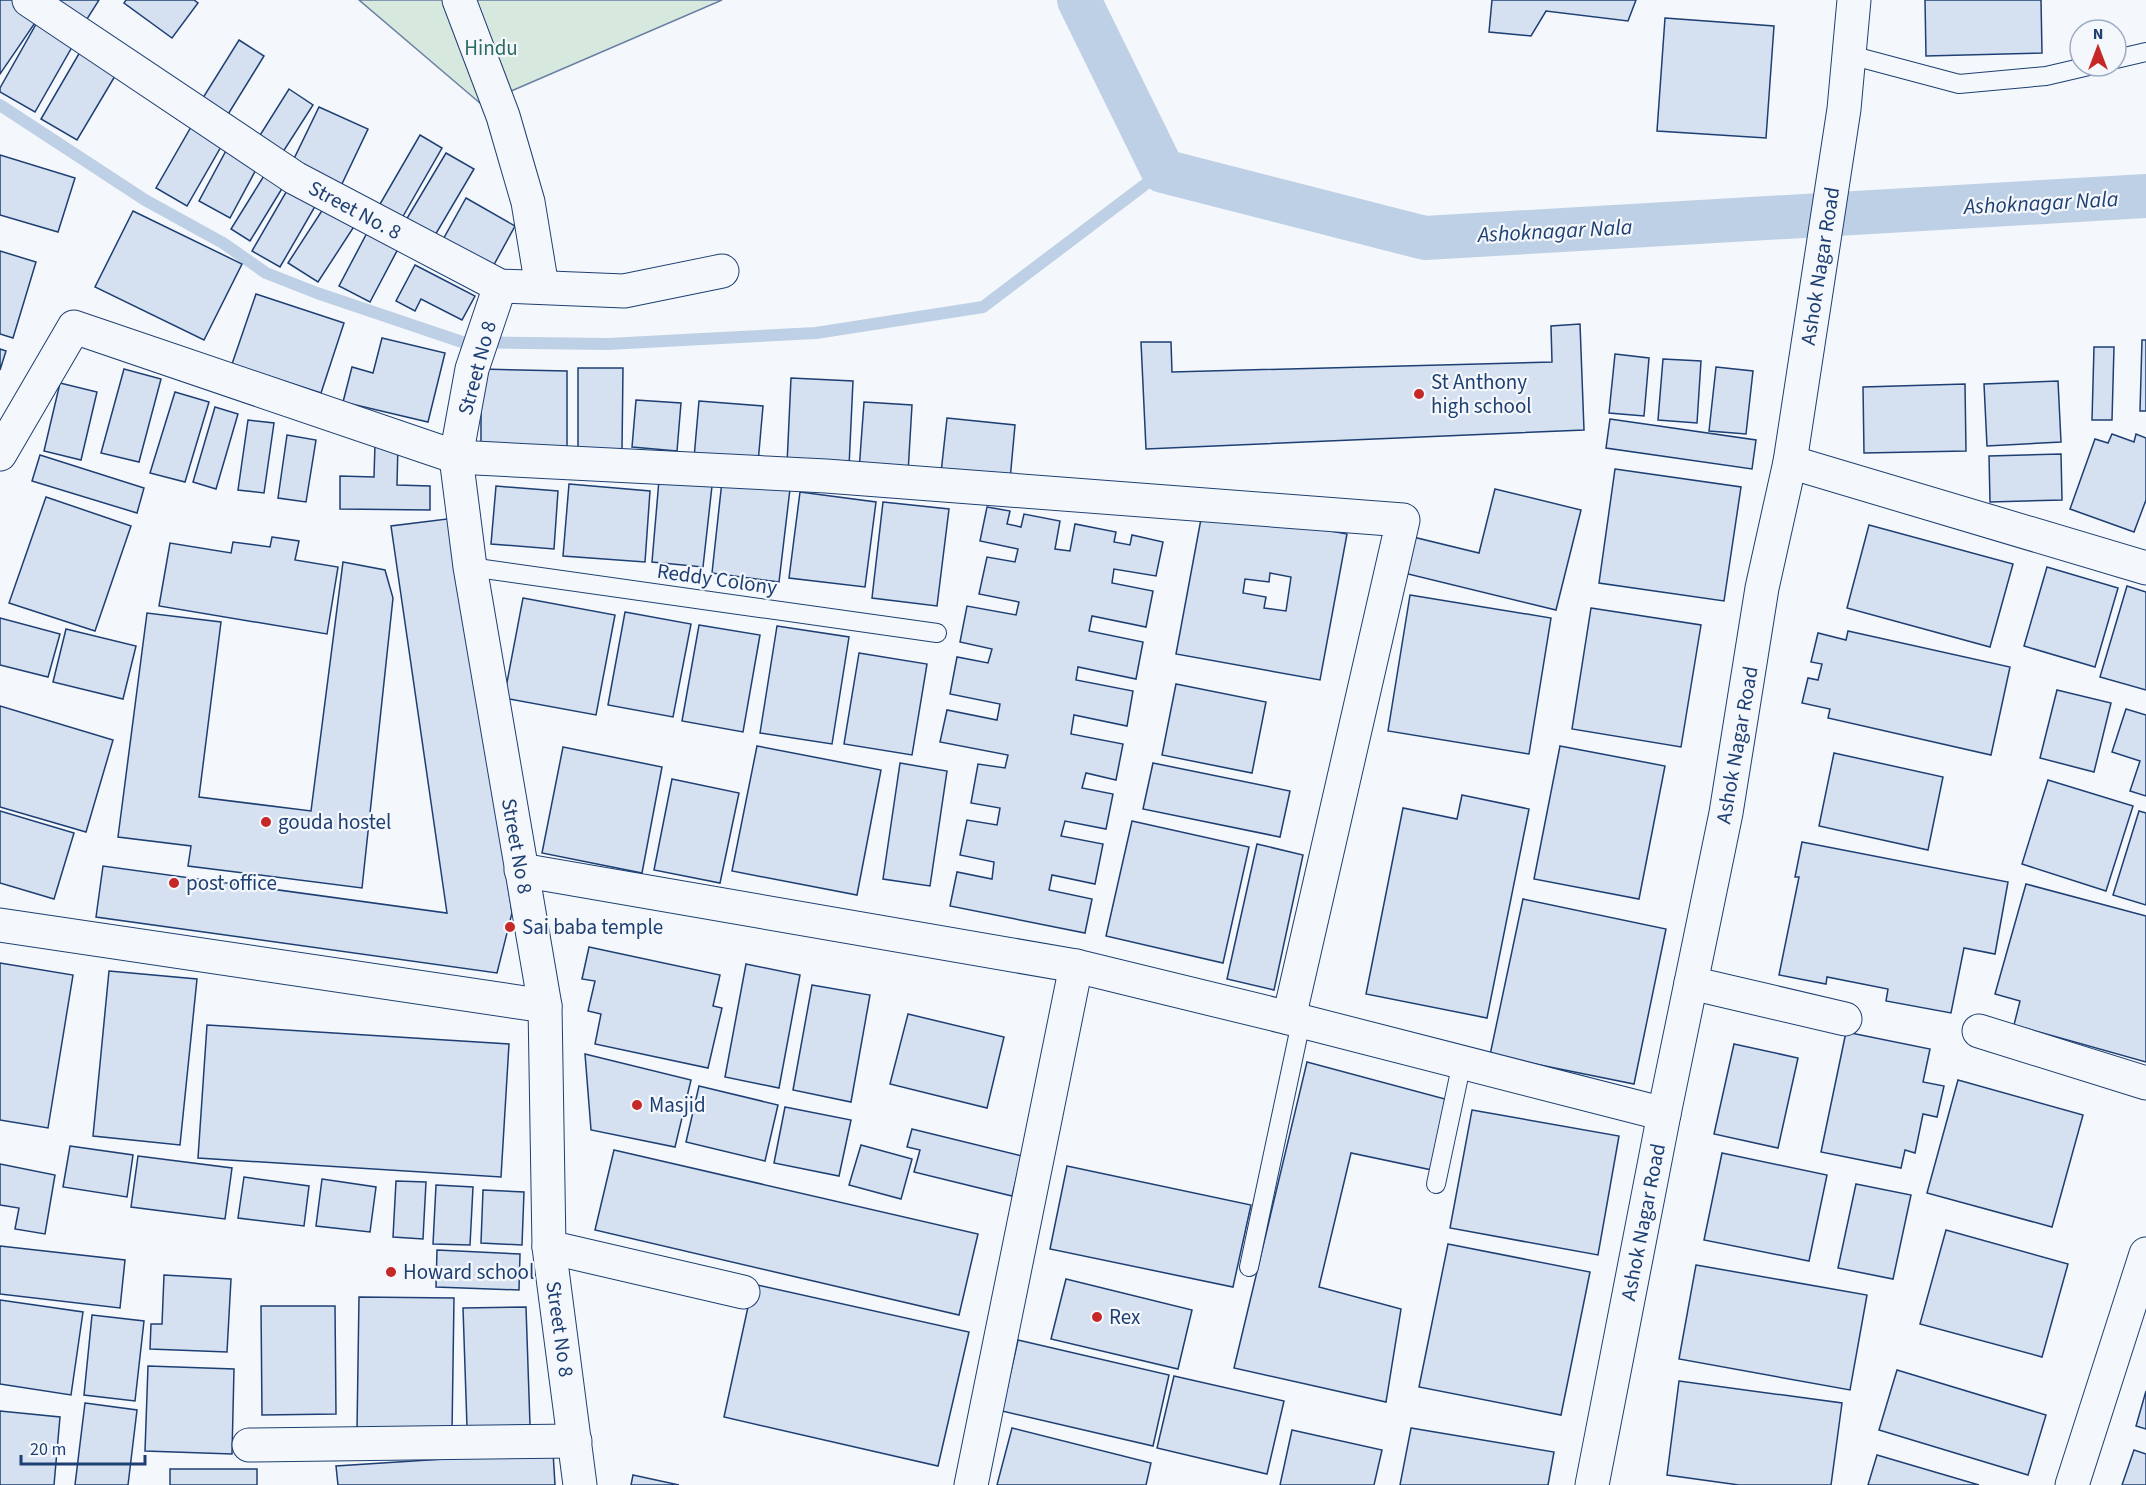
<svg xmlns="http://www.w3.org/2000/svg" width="2146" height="1485" font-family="'Source Sans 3',sans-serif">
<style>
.green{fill:#d7e8df;stroke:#687fa3;stroke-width:1.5}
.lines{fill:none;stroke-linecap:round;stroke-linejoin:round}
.stream{stroke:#bed0e5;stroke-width:12}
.canal{stroke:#bed0e5;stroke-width:44}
.building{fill:#d5e0f0;stroke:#1d3f73;stroke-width:1.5;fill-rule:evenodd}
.service-casing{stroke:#1d3f73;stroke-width:20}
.minor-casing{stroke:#1d3f73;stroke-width:35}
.secondary-casing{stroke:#1d3f73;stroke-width:35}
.service{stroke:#f4f7fb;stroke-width:18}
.minor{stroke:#f4f7fb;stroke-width:33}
.secondary{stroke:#f4f7fb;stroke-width:33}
.poi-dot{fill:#c62828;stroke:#f4f7fb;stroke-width:2}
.labels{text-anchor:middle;stroke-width:4.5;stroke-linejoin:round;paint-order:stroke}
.park-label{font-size:21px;fill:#2c6c60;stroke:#f4f7fb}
.street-label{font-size:21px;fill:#1d3f73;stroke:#f4f7fb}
.poi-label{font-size:21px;fill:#1d3f73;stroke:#f4f7fb;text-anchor:start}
.water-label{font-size:22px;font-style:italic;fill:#1d3f73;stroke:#f4f7fb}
</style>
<rect width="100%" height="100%" fill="#f4f7fb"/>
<path class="green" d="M359 0H722L481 104Z"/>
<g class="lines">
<path class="stream" d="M0 105 145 200 223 243 266 273 317 293 462 342 608 344 816 333 983 307 1163 171"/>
<path class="canal" d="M1079 0 1163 171 1425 238 2146 196"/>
</g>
<g class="building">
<path d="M0 0H13L39 17 0 74Z"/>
<path d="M43 0H99L82 27Z"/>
<path d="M126 0H194L198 3 172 38 124 3Z"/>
<path d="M1492 0H1636L1628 21 1546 11 1531 36 1489 32Z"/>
<path d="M1925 0H2041L2042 53 1926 56Z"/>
<path d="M1665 18 1774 26 1766 138 1657 131Z"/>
<path d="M39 19 76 40 35 112 0 92V88Z"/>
<path d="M239 40 264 56 227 116 201 101Z"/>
<path d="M84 45 121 66 77 140 41 119Z"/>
<path d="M289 89 313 105 281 155 257 140Z"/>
<path d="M319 107 368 129 340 188 291 165Z"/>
<path d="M191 127 222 145 187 206 156 188Z"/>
<path d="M420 135 442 148 398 225 376 211Z"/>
<path d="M228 147 259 164 230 218 199 201Z"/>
<path d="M446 153 474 169 434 237 406 220Z"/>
<path d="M0 155 75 178 58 232 0 215Z"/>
<path d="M267 171 286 182 250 241 231 229Z"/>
<path d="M289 187 317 203 280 267 252 251Z"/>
<path d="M466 198 515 226 490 272 440 245Z"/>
<path d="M325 206 355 225 318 282 288 263Z"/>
<path d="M133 211 242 264 204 340 95 287Z"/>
<path d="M368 231 399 247 370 302 339 286Z"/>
<path d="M0 251 36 262 13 338 0 334Z"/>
<path d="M415 265 475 296 462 320 421 299 415 311 396 301Z"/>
<path d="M256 294 344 323 321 393 232 364Z"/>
<path d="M1580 324 1584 430 1146 449 1141 342H1171L1172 372 1552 362 1551 326Z"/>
<path d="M382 338 445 353 428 422 343 402 352 367 373 373Z"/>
<path d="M2142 340H2146V411H2140Z"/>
<path d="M2094 347H2114L2112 420H2092Z"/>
<path d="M0 349 6 351 0 370Z"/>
<path d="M1615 354 1649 358 1644 416 1609 413Z"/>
<path d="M1663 359 1701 361 1697 423 1658 420Z"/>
<path d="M1716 367 1753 371 1746 434 1709 431Z"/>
<path d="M578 368H623L622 451 578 450Z"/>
<path d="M124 369 161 379 139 462 101 453Z"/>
<path d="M481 369 567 371V453H481Z"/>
<path d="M791 378 853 381 849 467 787 464Z"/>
<path d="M2058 381 2061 442 1987 446 1984 384Z"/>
<path d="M60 383 97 392 81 460 44 451Z"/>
<path d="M1965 384 1966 451 1864 453 1863 387Z"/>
<path d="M175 392 209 402 185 482 150 473Z"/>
<path d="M636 400 681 403 677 451 632 447Z"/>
<path d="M699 401 763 406 758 463 694 458Z"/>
<path d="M864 402 912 405 908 473 859 471Z"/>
<path d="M215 407 238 414 216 489 193 482Z"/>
<path d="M947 418 1015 425 1010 480 941 473Z"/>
<path d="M1610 419 1756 440 1752 469 1606 448Z"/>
<path d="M248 420 274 423 264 493 238 490Z"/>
<path d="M2112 434 2134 442 2136 434 2146 438V500L2134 532 2070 509 2095 439 2108 443Z"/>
<path d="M287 435 316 440 306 502 278 498Z"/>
<path d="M375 444H398L397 485 430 486V510L340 509V476L374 477Z"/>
<path d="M2061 454 2062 500 1990 502 1989 456Z"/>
<path d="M40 455 144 488 137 513 32 481Z"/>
<path d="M1615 469 1741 487 1724 601 1599 583Z"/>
<path d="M659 480 712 486 703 567 652 562Z"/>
<path d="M722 481 790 489 779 582 712 573Z"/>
<path d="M569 484 650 491 645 562 563 556Z"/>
<path d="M496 486 558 491 554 549 491 544Z"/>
<path d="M1495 489 1581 510 1556 610 1404 573 1413 537 1479 553Z"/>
<path d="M800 492 876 502 865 587 789 578Z"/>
<path d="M46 497 131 526 95 631 9 603Z"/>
<path d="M883 502 949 509 937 606 872 598Z"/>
<path d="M987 507 1010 511 1007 524 1021 527 1024 514 1060 521 1055 549 1070 551 1075 524 1116 532 1114 542 1130 545 1132 535 1163 542 1156 576 1114 569 1112 583 1153 591 1146 627 1092 616 1089 631 1143 642 1136 679 1078 667 1076 680 1133 691 1127 726 1074 715 1071 734 1123 744 1116 780 1086 773 1082 788 1113 794 1106 829 1065 821 1061 836 1103 844 1095 884 1052 875 1049 890 1092 899 1085 933 950 906 957 872 992 879 994 862 960 855 967 820 997 825 1000 808 971 803 978 764 1005 768 1008 755 940 742 947 710 997 720 1000 704 950 694 957 657 988 663 992 649 960 642 967 606 1016 615 1019 602 979 594 987 557 1015 562 1018 549 980 541Z"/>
<path d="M1203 508 1347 534 1320 680 1176 654ZM1270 573 1291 577 1286 611 1264 608 1266 597 1243 593 1245 579 1269 582Z"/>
<path d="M455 518 512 913 497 973 96 917 103 866 447 913 391 526Z"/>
<path d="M1869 525 2013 564 1990 647 1847 608Z"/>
<path d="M272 537 299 541 295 560 338 567 327 634 159 606 170 543 231 553 233 542 270 547Z"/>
<path d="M343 562 385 570 393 598 362 888 188 866 191 846 118 837 147 613 221 622 199 797 311 811Z"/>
<path d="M2047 567 2118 588 2095 667 2024 646Z"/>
<path d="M2127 586 2146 592V690L2100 677Z"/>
<path d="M1410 595 1551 618 1529 754 1388 731Z"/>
<path d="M523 598 615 615 596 715 504 698Z"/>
<path d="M1591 608 1701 625 1681 747 1572 729Z"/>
<path d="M625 612 691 624 673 717 608 705Z"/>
<path d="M0 618 60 634 48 677 0 665Z"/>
<path d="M699 625 760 635 743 732 682 721Z"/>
<path d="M777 626 849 637 832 744 760 733Z"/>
<path d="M66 629 136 646 123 699 53 682Z"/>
<path d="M1848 631 2010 667 1991 755 1828 718 1830 709 1802 703 1808 678 1818 680 1822 664 1811 662 1818 633 1846 640Z"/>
<path d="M859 653 927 664 912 755 844 744Z"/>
<path d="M1176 684 1266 702 1252 773 1162 755Z"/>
<path d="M2057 690 2111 703 2094 772 2040 758Z"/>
<path d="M0 706 113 740 86 832 0 807Z"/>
<path d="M2126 709 2146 715V796L2130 791 2140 761 2112 752Z"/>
<path d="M757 746 881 770 857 895 732 871Z"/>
<path d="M1560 746 1665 766 1639 899 1534 879Z"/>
<path d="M563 747 662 767 642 873 542 853Z"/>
<path d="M1834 753 1943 777 1928 850 1819 826Z"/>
<path d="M900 763 947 771 930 886 883 879Z"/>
<path d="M1153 763 1290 791 1280 837 1143 809Z"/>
<path d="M672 779 739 793 720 883 654 870Z"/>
<path d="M2048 780 2133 806 2106 891 2022 864Z"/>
<path d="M1462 795 1529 809 1487 1018 1366 994 1403 808 1457 819Z"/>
<path d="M0 811 74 833 54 899 0 883Z"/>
<path d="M2139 811 2146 813V905L2113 895Z"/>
<path d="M1132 821 1249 847 1223 963 1106 936Z"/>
<path d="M1802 842 2008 882 1995 954 1964 948 1951 1013 1886 1001 1888 989 1827 977 1826 984 1779 975 1799 877H1795Z"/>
<path d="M1257 844 1303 855 1274 990 1227 979Z"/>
<path d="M2026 884 2146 916V1062L2014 1025 2020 1001 1995 994Z"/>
<path d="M1523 899 1666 929 1634 1084 1490 1055Z"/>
<path d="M589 947 720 975 713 1006 722 1008 708 1068 595 1044 601 1014 588 1011 595 981 582 979Z"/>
<path d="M0 963 73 975 48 1128 0 1120Z"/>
<path d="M746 964 800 975 779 1088 725 1077Z"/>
<path d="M109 971 197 979 180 1145 93 1136Z"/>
<path d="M812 985 870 995 851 1102 793 1090Z"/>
<path d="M908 1014 1004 1037 987 1108 890 1084Z"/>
<path d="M207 1025 509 1044 501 1177 198 1158Z"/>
<path d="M1846 1032 1930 1049 1923 1082 1944 1086 1937 1117 1923 1114 1915 1153 1905 1150 1901 1168 1821 1152Z"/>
<path d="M1734 1044 1798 1058 1778 1148 1714 1134Z"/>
<path d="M585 1054 691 1080 675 1147 591 1130Z"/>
<path d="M1307 1062 1445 1099 1432 1170 1351 1153 1319 1287 1401 1309 1386 1402 1234 1368Z"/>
<path d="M1958 1080 2083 1115 2052 1227 1927 1193Z"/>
<path d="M699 1086 778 1105 765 1161 686 1142Z"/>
<path d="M785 1107 851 1120 839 1176 774 1163Z"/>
<path d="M1472 1110 1619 1136 1598 1255 1450 1228Z"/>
<path d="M912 1129 1022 1156 1012 1196 914 1172 920 1150 907 1147Z"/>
<path d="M861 1145 912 1159 901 1199 849 1185Z"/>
<path d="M70 1146 133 1155 127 1197 63 1187Z"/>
<path d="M614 1150 978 1234 959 1315 595 1230Z"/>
<path d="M1722 1153 1827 1175 1809 1261 1704 1240Z"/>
<path d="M138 1156 232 1168 225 1219 131 1207Z"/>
<path d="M0 1164 55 1175 45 1234 15 1229 19 1208 0 1205Z"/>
<path d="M1067 1166 1251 1205 1233 1287 1050 1249Z"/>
<path d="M244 1177 309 1186 304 1226 238 1218Z"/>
<path d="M322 1179 376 1187 370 1232 316 1226Z"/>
<path d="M396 1181 426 1182 423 1239 393 1237Z"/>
<path d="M1856 1184 1911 1195 1893 1279 1838 1268Z"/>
<path d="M436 1185 473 1187 470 1245 433 1244Z"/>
<path d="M483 1190 524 1192 522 1245 481 1243Z"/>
<path d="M1946 1230 2068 1264 2042 1357 1920 1324Z"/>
<path d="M1448 1244 1590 1272 1561 1415 1419 1387Z"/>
<path d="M0 1246 125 1260 120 1308 0 1294Z"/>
<path d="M437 1250 520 1254 519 1290 436 1287Z"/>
<path d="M1696 1265 1867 1295 1850 1390 1679 1359Z"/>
<path d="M164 1275 231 1279 227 1352 150 1349 151 1324H162Z"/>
<path d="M1066 1279 1192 1310 1178 1369 1051 1339Z"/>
<path d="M753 1284 969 1332 938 1466 724 1417Z"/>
<path d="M359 1297 454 1298 452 1432 357 1430Z"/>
<path d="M0 1300 83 1312 71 1395 0 1384Z"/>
<path d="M261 1306H335L336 1414 262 1415Z"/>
<path d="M526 1307 530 1425 467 1427 463 1308Z"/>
<path d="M92 1315 144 1321 135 1401 84 1395Z"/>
<path d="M1018 1340 1169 1375 1153 1446 1002 1411Z"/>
<path d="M148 1366 234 1369 232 1454 145 1451Z"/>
<path d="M1897 1370 2046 1415 2028 1475 1879 1430Z"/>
<path d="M1174 1376 1284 1401 1267 1474 1157 1448Z"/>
<path d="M1679 1381 1842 1403 1831 1485H1739L1667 1475Z"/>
<path d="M2146 1391V1429L2136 1426Z"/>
<path d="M85 1403 137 1410 128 1485H75Z"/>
<path d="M0 1411 60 1417 54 1485H0Z"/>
<path d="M1012 1428 1151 1463 1146 1485H997Z"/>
<path d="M1411 1428 1554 1452 1548 1485H1400Z"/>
<path d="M1292 1430 1382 1450 1374 1485H1280Z"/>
<path d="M2134 1450 2146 1454V1485H2122Z"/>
<path d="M553 1452 555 1485H338L336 1466Z"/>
<path d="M1877 1455 1979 1485H1868Z"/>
<rect x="170" y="1469" width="87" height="16"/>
<path d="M633 1475 679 1485H631Z"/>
</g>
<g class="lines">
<g class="service-casing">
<g id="service">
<path d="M1850 55 1959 84 2046 76 2089 66"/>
<path d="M2116 59 2146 52"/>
<path d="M470 567 937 633"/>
<path d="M1436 1184 1462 1062"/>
<path d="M1249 1267 1301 1022"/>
</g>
</g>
<g class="minor-casing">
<g id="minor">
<path d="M29 0 295 178 500 286 624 291 722 271"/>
<path d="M459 0 503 116 528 202 542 287"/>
<path d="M500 286 472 369 456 457 470 567 545 1006 549 1247 580 1485"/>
<path d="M0 454 74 327 456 457 826 476 1403 520 1289 1018"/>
<path d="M1790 462 2146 568"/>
<path d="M521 870 1076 966 1289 1018 1664 1114"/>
<path d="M0 925 545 1006"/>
<path d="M1691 983 1845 1019"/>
<path d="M1979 1031 2146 1083"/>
<path d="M549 1247 743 1292"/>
<path d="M249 1445 575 1441"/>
<path d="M971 1485 1076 966"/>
<path d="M2072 1485 2146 1254"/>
</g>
</g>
<g class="secondary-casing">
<path id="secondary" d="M1592 1485 1664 1114 1726 813 1762 588 1790 462 1844 109 1854 0"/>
</g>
<use href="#service" class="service"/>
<use href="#minor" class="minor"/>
<use href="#secondary" class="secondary"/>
</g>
<g class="poi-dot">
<circle cx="1419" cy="394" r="6"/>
<circle cx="266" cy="822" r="6"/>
<circle cx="174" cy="883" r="6"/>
<circle cx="510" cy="927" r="6"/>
<circle cx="637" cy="1105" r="6"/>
<circle cx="391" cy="1272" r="6"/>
<circle cx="1097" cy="1317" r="6"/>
</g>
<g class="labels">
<g class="park-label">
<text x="491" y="55">Hindu</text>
</g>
<g class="street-label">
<text transform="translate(355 210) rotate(28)" y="7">Street No. 8</text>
<text transform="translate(1820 266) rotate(-81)" y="7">Ashok Nagar Road</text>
<text transform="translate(477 368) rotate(-75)" y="7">Street No 8</text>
<text transform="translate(717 579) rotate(8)" y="7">Reddy Colony</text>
<text transform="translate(1737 745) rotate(-80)" y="7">Ashok Nagar Road</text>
<text transform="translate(517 846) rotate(80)" y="7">Street No 8</text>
<text transform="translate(1643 1222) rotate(-79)" y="7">Ashok Nagar Road</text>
<text transform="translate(560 1329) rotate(82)" y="7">Street No 8</text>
</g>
<g class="poi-label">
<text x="1431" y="389">St Anthony<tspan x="1431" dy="24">high school</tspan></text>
<text x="278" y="829">gouda hostel</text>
<text x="186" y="890">post office</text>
<text x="522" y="934">Sai baba temple</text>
<text x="649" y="1112">Masjid</text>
<text x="403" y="1279">Howard school</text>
<text x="1109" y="1324">Rex</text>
</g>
<g class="water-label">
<text transform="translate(2041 202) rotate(-3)" y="8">Ashoknagar Nala</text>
<text transform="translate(1555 230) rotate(-3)" y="8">Ashoknagar Nala</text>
</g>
</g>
<g transform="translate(2098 48)"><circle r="28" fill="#f4f7fb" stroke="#9eadc5" stroke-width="1.5"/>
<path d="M0-4.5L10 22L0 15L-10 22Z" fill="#c62828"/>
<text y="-9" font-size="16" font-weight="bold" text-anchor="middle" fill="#1d3f73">N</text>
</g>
<path d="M21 1455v9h124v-9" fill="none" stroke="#1d3f73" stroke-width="3"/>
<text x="30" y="1455" font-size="18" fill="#1d3f73" stroke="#f4f7fb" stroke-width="4.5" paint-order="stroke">20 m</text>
</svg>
